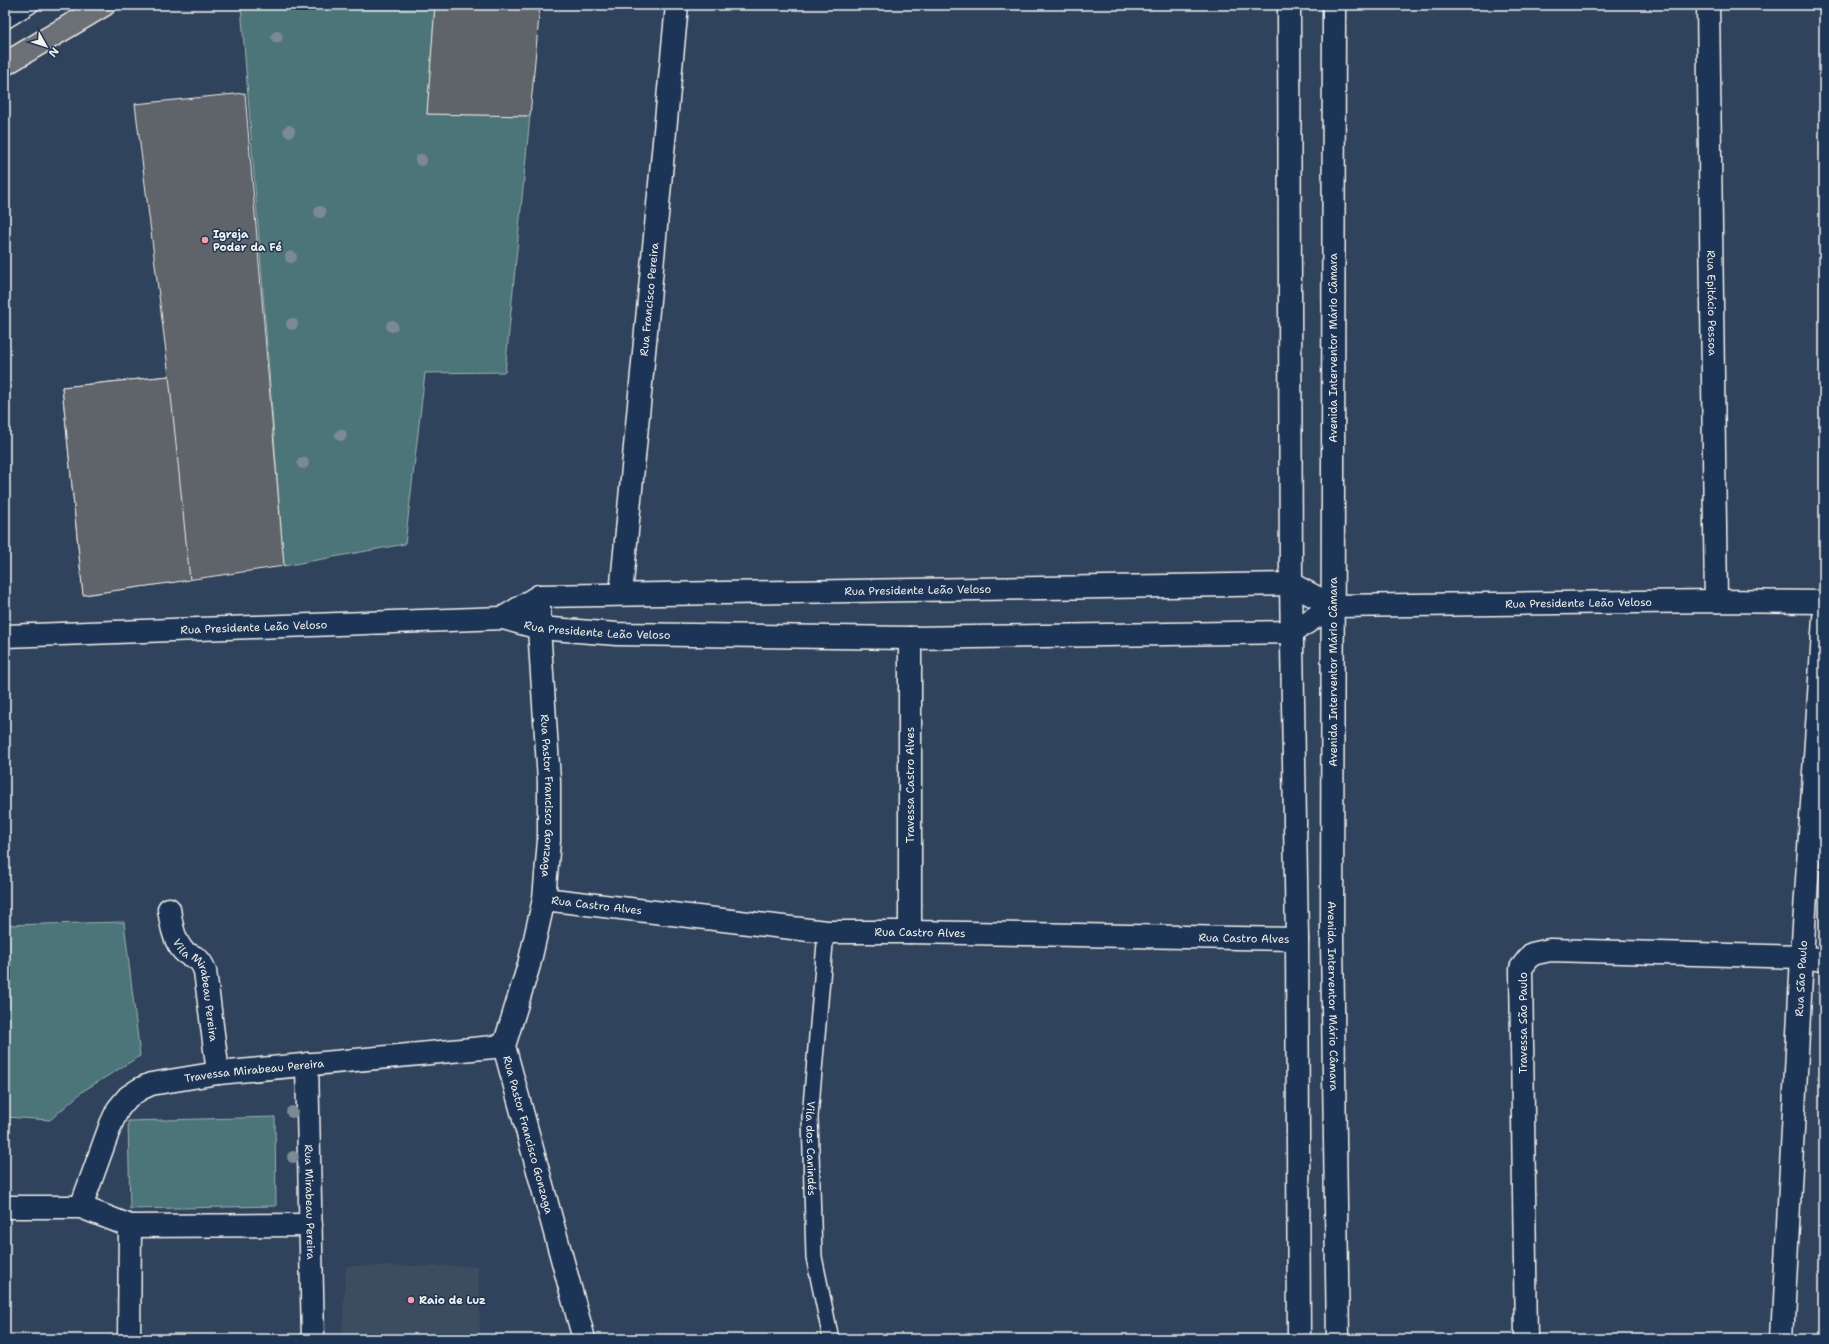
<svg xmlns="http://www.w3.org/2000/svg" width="1829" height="1344" font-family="'Shantell Sans',sans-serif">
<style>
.built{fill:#3e4d61}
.green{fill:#4c7478;stroke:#a0b2b0}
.building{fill:#5e646a;stroke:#f4f1e8}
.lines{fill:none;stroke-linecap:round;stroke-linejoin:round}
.service-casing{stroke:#f4f1e8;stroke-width:18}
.minor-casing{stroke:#f4f1e8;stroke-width:25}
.tertiary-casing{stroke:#f4f1e8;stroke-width:25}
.secondary-casing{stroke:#f4f1e8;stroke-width:25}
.trunk-casing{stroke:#f4f1e8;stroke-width:25}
.service{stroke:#1d3557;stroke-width:15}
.minor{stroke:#1d3557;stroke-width:22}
.tertiary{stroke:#1d3557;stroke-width:22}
.secondary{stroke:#1d3557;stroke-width:22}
.trunk{stroke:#6a7074;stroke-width:22}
.tree{fill:#7b8a94}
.poi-dot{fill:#ff9aa2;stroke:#1d3557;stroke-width:1.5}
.labels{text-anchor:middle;stroke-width:3;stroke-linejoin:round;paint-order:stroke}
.poi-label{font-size:11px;font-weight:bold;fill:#f4f1e8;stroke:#1d3557;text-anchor:start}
.street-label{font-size:11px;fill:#f4f1e8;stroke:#1d3557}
</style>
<rect width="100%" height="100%" fill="#30435d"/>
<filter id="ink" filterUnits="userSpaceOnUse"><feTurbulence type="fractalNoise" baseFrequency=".025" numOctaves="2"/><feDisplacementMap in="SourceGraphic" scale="8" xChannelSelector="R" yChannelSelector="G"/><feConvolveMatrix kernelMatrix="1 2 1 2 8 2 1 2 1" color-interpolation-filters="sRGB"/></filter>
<g filter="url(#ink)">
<path class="built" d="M346 1266H478L480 1334 342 1337Z"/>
<g class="green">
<path d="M241 5H435L427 114 530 116 505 372 425 373 405 544 284 566Z"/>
<path d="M124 922 140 1056 83 1091 50 1120 5 1117V925Z"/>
<path d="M275 1117 276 1206 130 1209 128 1121Z"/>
</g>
<g class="building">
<path d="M435 5H540L530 116 427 114Z"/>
<path d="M245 93 284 566 83 595 62 387 169 376 135 104Z"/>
<path d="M169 376 190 580 83 595 62 387Z"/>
</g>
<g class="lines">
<g class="service-casing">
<g id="service">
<path d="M5 21 31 5"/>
<path id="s1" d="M826 932 810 1117 814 1257 831 1339"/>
</g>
</g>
<g class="minor-casing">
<g id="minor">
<path id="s2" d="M1708 5 1716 601"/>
<path id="s3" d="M621 594 677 5"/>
<path id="s4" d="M539 596V628L549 781V840L544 899 529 965 504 1046 584 1339"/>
<path id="s5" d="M544 899 826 932H910L1297 939"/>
<path id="s6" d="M169 909C171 922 173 937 181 948 188 960 197 950 205 971L218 1073"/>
<path d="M910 932V638"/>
<path id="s7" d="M307 1064 313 1339"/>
<path d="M5 1207H81L130 1226 311 1225"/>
<path id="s8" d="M81 1207 111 1124 118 1109 128 1097 140 1089 151 1084 218 1073 504 1046"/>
<path d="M129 1339 130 1226"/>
<path d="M1526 1339 1521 968 1532 954 1550 950 1802 957 1824 960"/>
<path id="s9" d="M1782 1339 1802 957 1824 618"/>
</g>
</g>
<g class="tertiary-casing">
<g id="tertiary">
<path id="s10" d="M503 618 539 596 1291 584"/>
<path id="s11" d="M5 636 503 618 539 628 617 634 910 638 1292 632"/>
</g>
</g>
<g class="secondary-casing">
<g id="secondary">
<path d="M1289 5 1291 584 1297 939 1299 1339"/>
<path id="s12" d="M1334 5 1332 940 1338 1339"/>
<path id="s13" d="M1291 584 1333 606 1716 601 1824 602"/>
<path d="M1292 632 1333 606"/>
</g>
</g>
<g class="trunk-casing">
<path id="trunk" d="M5 64 104 5"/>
</g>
<use href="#service" class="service"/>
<use href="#minor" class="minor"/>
<use href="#tertiary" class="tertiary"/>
<use href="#secondary" class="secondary"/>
<use href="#trunk" class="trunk"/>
</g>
<g class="tree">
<circle cx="277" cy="37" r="6"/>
<circle cx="289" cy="131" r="6"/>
<circle cx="421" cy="160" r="6"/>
<circle cx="320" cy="212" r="6"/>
<circle cx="291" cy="257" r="6"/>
<circle cx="292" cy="324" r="6"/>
<circle cx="392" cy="326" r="6"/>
<circle cx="341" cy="435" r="6"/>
<circle cx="303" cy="463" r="6"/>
<circle cx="292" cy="1112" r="6"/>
<circle cx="293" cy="1157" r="6"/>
</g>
</g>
<g class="poi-dot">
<circle cx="205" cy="240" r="4"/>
<circle cx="411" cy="1300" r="4"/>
</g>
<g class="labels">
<g class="poi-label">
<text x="213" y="238">Igreja<tspan x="213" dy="13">Poder da Fé</tspan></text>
<text x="419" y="1304">Raio de Luz</text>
</g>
<g class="street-label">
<text dy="4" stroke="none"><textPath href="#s3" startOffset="296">Rua Francisco Pereira</textPath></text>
<text dy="4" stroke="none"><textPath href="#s2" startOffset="298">Rua Epitácio Pessoa</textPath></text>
<text transform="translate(1333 348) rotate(-90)" y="4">Avenida Interventor Mário Câmara</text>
<text dy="4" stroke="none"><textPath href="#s10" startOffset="421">Rua Presidente Leão Veloso</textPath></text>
<text dy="4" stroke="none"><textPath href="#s13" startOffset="293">Rua Presidente Leão Veloso</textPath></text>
<text dy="4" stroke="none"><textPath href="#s11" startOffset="249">Rua Presidente Leão Veloso</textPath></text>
<text dy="4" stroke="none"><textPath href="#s11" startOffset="594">Rua Presidente Leão Veloso</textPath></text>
<text transform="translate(1333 672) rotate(-90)" y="4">Avenida Interventor Mário Câmara</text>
<text transform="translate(910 785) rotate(-90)" y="4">Travessa Castro Alves</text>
<text dy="4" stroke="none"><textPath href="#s4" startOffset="200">Rua Pastor Francisco Gonzaga</textPath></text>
<text dy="4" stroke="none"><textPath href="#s5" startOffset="53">Rua Castro Alves</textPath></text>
<text dy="4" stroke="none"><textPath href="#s5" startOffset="378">Rua Castro Alves</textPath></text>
<text dy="4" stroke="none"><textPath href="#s5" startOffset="702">Rua Castro Alves</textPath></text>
<text dy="4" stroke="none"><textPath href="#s9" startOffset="361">Rua São Paulo</textPath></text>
<text dy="4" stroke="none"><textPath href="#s6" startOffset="89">Vila Mirabeau Pereira</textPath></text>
<text dy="4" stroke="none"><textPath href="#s12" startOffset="991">Avenida Interventor Mário Câmara</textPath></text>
<text transform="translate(1523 1023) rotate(-90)" y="4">Travessa São Paulo</text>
<text dy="4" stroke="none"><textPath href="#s8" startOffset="251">Travessa Mirabeau Pereira</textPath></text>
<text dy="4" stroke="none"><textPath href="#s4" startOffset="548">Rua Pastor Francisco Gonzaga</textPath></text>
<text dy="4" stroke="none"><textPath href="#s1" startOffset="217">Vila dos Canindés</textPath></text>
<text dy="4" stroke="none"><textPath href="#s7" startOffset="138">Rua Mirabeau Pereira</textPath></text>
</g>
</g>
<rect width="1829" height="1344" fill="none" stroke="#1d3557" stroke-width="20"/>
<rect x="10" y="10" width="1809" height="1324" fill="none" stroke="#f4f1e8" stroke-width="1.5" filter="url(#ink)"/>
<g transform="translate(46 46) rotate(129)" stroke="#1d3557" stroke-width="3" paint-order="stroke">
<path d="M0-3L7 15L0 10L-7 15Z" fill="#f4f1e8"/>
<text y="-6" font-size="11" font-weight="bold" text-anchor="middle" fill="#f4f1e8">N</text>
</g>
</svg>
